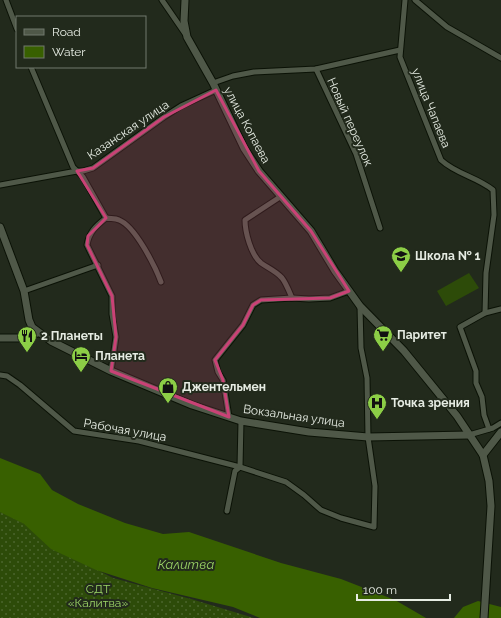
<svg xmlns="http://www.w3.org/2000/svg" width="501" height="618" font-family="Raleway,sans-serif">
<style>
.garden{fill:url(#garden-dots)}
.pitch{fill:#2d4b09}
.water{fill:#386000}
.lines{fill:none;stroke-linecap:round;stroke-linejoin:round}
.street-casing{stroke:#0b1206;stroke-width:7}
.secondary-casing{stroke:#0b1206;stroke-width:9}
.street{stroke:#4f5848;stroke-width:5}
.secondary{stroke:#4f5848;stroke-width:7}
.marked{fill:#c94276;fill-opacity:0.2;stroke:#c94276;stroke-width:3;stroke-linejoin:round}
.labels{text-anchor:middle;stroke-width:4;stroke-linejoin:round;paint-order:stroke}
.street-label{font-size:12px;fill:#e6ece3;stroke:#222a1c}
.poi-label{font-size:12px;font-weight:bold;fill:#e6ece3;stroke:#222a1c;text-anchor:start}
.park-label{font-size:12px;fill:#9cd567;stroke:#222a1c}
.water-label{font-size:13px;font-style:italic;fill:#99d264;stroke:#222a1c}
</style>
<defs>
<pattern id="garden-dots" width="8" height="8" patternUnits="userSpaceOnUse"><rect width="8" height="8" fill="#2d4b09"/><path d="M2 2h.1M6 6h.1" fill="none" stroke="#4b652d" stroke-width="1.8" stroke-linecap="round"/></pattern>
</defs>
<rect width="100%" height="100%" fill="#222a1c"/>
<path class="garden" d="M0 511 41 533 80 561 113 578 191 599 254 618H0Z"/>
<path class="pitch" d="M469 273 479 288 446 306 437 291Z"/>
<g class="water">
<path d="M0 458 40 474 52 490 78 504 125 523 163 534 189 532 281 563 341 579 395 600 426 618H260L233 607 152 588 96 570 51 549 24 524 0 512Z"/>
<path d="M478 601 501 607V618H454L463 607Z"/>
</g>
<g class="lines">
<g class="street-casing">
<g id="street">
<path d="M6 0 17 29"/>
<path d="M162 0 186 35"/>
<path d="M405 0 400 57 441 160C456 174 477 177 493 190L494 215 486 273 485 313"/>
<path d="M415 0 447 27 501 58"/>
<path d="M31 67 73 167 83 177 106 218"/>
<path d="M316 69 356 154 380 228"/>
<path d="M213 83 233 76 254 72 316 69 400 50"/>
<path d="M0 185 77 171H83L93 168 164 117 181 106 216 90"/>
<path d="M280 197 245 220C245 232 251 255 261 263 268 268 276 271 282 278 286 283 289 291 292 298"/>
<path d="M106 218C96 226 89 232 87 245L112 296V314L116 337 111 371"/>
<path d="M106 218C110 219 115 218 119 220 135 226 155 266 161 282"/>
<path d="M24 291 98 265"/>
<path d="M0 375 7 376 20 385 74 431 139 441 240 467 286 482 304 495 321 510 341 518 374 527 375 486 368 437 367 378 361 348 360 306"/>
<path d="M229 417 223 380 218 372 215 360 243 325 253 305 261 300 292 298 309 299 330 298 349 291"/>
<path d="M489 429 484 415 482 397 476 383V371L460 327 485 313 501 309"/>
<path d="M469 435 493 428 501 423"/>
<path d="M227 511 235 471 240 467 241 421"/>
</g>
</g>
<g class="secondary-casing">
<g id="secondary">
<path d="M185 0 184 21 187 37 213 83 244 148 259 171 311 231 335 271 360 306 404 351 457 416 483 455 489 481 491 506 484 618"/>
<path d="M0 227 24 291 29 320 32 327 51 341 111 371 192 405 241 421 309 432 368 437 469 435"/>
<path d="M0 338H21L38 333"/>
<path d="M483 455 501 432"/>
</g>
</g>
<use href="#street" class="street"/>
<use href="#secondary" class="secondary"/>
</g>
<path class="marked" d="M216 90 259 171 311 231 349 291 330 298 261 300 253 305 243 325 215 360 223 380 229 417 111 371 116 337 112 296 87 245 88 236 106 218 77 171 93 168 164 117Z"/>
<defs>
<g id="school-pin" transform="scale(1)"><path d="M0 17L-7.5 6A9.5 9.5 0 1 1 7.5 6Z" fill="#8cce46" stroke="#222a1c"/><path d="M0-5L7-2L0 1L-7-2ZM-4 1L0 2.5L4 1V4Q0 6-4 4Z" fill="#111"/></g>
<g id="supermarket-pin" transform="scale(1)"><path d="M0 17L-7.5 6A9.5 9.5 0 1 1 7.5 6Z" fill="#8cce46" stroke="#222a1c"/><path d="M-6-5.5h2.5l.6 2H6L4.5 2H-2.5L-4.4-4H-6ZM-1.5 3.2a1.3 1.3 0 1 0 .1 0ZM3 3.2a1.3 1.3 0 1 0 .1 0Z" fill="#111"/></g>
<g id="restaurant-pin" transform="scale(1)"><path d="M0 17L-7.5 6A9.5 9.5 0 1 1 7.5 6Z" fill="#8cce46" stroke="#222a1c"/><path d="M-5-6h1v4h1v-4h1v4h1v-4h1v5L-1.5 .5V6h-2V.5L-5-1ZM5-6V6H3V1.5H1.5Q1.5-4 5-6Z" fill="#111"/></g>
<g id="hotel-pin" transform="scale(1)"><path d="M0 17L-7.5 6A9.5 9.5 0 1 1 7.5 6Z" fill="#8cce46" stroke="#222a1c"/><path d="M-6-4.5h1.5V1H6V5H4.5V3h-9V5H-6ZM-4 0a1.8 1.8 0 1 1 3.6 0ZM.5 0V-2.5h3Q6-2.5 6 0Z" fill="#111"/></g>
<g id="shop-pin" transform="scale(1)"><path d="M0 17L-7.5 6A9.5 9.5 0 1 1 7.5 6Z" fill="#8cce46" stroke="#222a1c"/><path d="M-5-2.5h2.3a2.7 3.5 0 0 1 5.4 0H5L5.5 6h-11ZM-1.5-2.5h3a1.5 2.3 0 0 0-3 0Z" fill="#111"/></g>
<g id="hospital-pin" transform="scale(1)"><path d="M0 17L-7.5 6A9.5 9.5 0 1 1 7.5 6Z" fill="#8cce46" stroke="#222a1c"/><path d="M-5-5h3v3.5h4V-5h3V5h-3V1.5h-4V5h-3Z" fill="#111"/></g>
</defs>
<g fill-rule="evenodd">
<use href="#school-pin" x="401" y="256"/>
<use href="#supermarket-pin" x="383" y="335"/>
<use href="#restaurant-pin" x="27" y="336"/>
<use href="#hotel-pin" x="81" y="356"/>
<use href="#shop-pin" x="168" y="387"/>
<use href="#hospital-pin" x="377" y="403"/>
</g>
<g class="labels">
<g class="street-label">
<text transform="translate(431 108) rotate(68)" y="4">улица Чапаева</text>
<text transform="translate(350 122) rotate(66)" y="4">Новый переулок</text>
<text transform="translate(247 125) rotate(62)" y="4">улица Копаева</text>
<text transform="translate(128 130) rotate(-34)" y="4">Казанская улица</text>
<text transform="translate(294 416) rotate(8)" y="4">Вокзальная улица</text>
<text transform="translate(125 430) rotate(10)" y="4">Рабочая улица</text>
</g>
<g class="poi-label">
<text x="415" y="260">Школа № 1</text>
<text x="397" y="339">Паритет</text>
<text x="41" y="340">2 Планеты</text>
<text x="95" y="360">Планета</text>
<text x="182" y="391">Джентельмен</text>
<text x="391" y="407">Точка зрения</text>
</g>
<g class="park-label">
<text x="98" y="593">СДТ<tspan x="98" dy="14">«Калитва»</tspan></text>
</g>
<g class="water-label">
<text x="186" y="569">Калитва</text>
</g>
</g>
<rect x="16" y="16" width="130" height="52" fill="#222a1c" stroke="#70786c"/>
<rect x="24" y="29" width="20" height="6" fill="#4f5848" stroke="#70786c"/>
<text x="52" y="36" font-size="12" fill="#e6ece3">Road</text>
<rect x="24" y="46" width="20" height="12" fill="#386000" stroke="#70786c"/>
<text x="52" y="56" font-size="12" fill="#e6ece3">Water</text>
<path d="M357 594v6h93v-6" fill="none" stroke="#e6ece3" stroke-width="2"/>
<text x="363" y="594" font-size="12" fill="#e6ece3" stroke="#222a1c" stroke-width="3" paint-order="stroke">100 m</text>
</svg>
